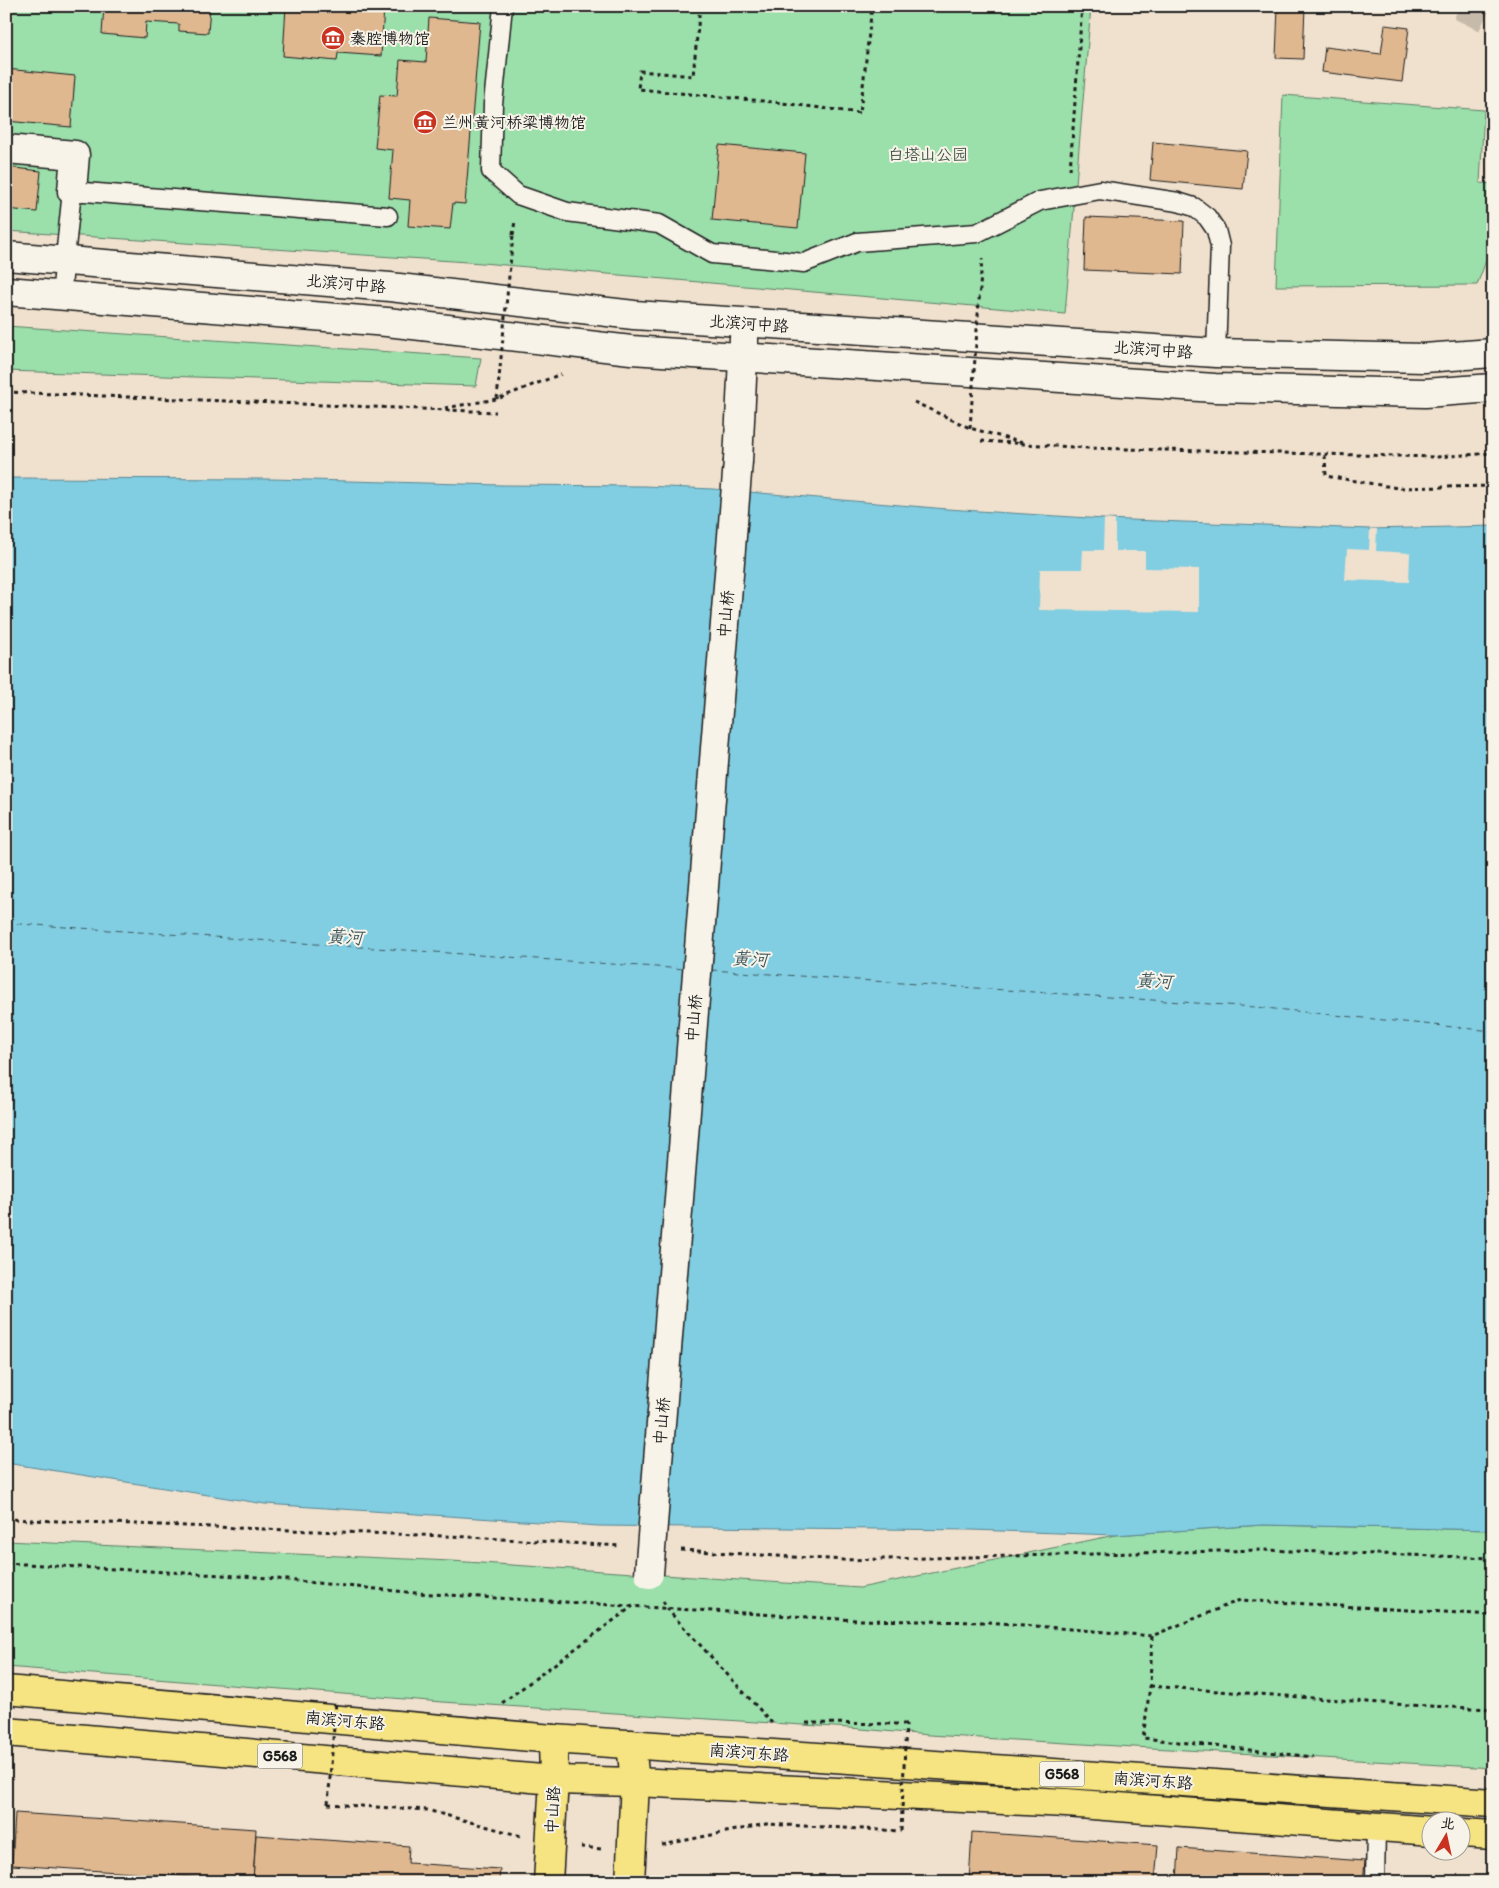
<svg xmlns="http://www.w3.org/2000/svg" width="1499" height="1888" font-family="Itim,'LXGW WenKai TC',sans-serif">
<style>
.green{fill:#9bdfab;stroke:#5c7e64}
.water{fill:#81cde1;stroke:#598692}
.pier{fill:#f0e1ce}
.lines{fill:none;stroke-linecap:round;stroke-linejoin:round}
.ferry{stroke:#3f5a61;stroke-width:1;stroke-dasharray:6 5;stroke-linecap:butt}
.building{fill:#dfb890;stroke:#1c1c1c}
.primary-tunnel{stroke:#c6baaa;stroke-width:28;stroke-dasharray:28 14;stroke-linecap:butt}
.lane-casing{stroke:#1c1c1c;stroke-width:21}
.street-casing{stroke:#1c1c1c;stroke-width:31}
.primary-casing{stroke:#1c1c1c;stroke-width:31}
.highway-casing{stroke:#1c1c1c;stroke-width:31}
.path{stroke:#1c1c1c;stroke-width:3;stroke-dasharray:4 4;stroke-linecap:butt}
.lane{stroke:#f7f3e8;stroke-width:18}
.street{stroke:#f7f3e8;stroke-width:28}
.primary{stroke:#f6e381;stroke-width:28}
.highway{stroke:#f6e381;stroke-width:28}
.street-bridge-casing{stroke:#1c1c1c;stroke-width:31;stroke-linecap:butt}
.path-bridge{stroke:#1c1c1c;stroke-width:3;stroke-dasharray:4 4;stroke-linecap:butt}
.street-bridge{stroke:#f7f3e8;stroke-width:28}
.labels{text-anchor:middle;stroke-width:4;stroke-linejoin:round;paint-order:stroke}
.shield{fill:#f7f3e8;stroke:#5e5c59;stroke-width:1}
.shield-label{font-size:15px;font-weight:bold;fill:#1c1c1c}
.poi-label{font-size:16px;fill:#1c1c1c;stroke:#f7f3e8;text-anchor:start}
.park-label{font-size:16px;fill:#425647;stroke:#f7f3e8}
.street-label{font-size:16px;fill:#1c1c1c;stroke:#f7f3e8}
.water-label{font-size:18px;font-style:italic;fill:#3f5a61;stroke:#f7f3e8}
</style>
<rect width="100%" height="100%" fill="#f0e1ce"/>
<filter id="ink" filterUnits="userSpaceOnUse"><feTurbulence type="fractalNoise" baseFrequency=".02" numOctaves="2"/><feDisplacementMap in="SourceGraphic" scale="10" xChannelSelector="R" yChannelSelector="G"/><feConvolveMatrix kernelMatrix="1 2 1 2 8 2 1 2 1" color-interpolation-filters="sRGB"/></filter>
<g filter="url(#ink)">
<g class="green">
<path d="M6 6H1091L1065 314 482 263 6 231Z"/>
<path d="M1283 95 1484 110 1480 183 1493 184V242L1477 285 1276 286Z"/>
<path d="M6 326 481 358 476 386 6 371Z"/>
<path d="M1263 1525 1493 1530V1768L929 1735 850 1728 442 1702 6 1667V1541L451 1561 860 1588 1115 1535Z"/>
</g>
<path class="water" d="M6 478 272 479 502 485 644 486 713 489 947 509 1104 519 1370 529 1493 526V1530L1263 1525 1115 1535 971 1530 599 1526 265 1504 6 1463Z"/>
<g class="pier">
<path d="M1104 519 1115 520V551H1145V568L1199 569V612L1039 610 1040 569H1082L1083 550H1103Z"/>
<path d="M1370 529H1377L1376 551 1410 553 1409 582 1345 580 1347 549 1369 550Z"/>
</g>
<g class="lines">
<g class="ferry">
<path d="M6 923 685 969"/>
<path d="M711 970 1255 1007 1493 1031"/>
</g>
</g>
<g class="building">
<path d="M104 6H210L208 33 179 31V24L146 22 145 38 102 34Z"/>
<path d="M286 6H384L381 56 338 53 337 61 283 56Z"/>
<path d="M1278 6H1305L1303 59 1276 58Z"/>
<path d="M429 18 480 22 465 204 453 203 450 229 408 226 410 200 389 198 393 150 375 148 380 95 397 96 400 60 426 62Z"/>
<path d="M1385 25 1409 28 1402 82 1322 72 1325 47 1381 54Z"/>
<path d="M6 69 75 76 71 127 6 121Z"/>
<path d="M1153 142 1247 151 1243 189 1150 180Z"/>
<path d="M719 145 805 153 798 228 712 220Z"/>
<path d="M6 167 41 171 37 212 6 209Z"/>
<path d="M1086 217 1184 221 1182 274 1084 270Z"/>
<path d="M15 1813 256 1829 253 1881 12 1865Z"/>
<path d="M972 1832 1158 1845 1155 1882H969Z"/>
<path d="M256 1835 409 1846 408 1863 500 1869 499 1882 253 1881Z"/>
<path d="M1179 1848 1365 1861 1363 1882H1177Z"/>
</g>
<g class="lines">
<path class="primary-tunnel" d="M1460 6 1493 22"/>
<g class="lane-casing">
<g id="lane">
<path d="M503 6 493 104 491 171 518 195 567 212 659 224 712 254 756 258 804 263 857 242 977 233 1040 201 1100 190 1178 202 1194 207 1207 217 1216 230 1220 246 1216 353"/>
<path d="M61 296 72 191 388 216"/>
<path d="M1375 1882 1376 1828"/>
</g>
</g>
<g class="street-casing">
<g id="street">
<path d="M6 149 75 155 72 191"/>
<path d="M6 256 390 287 634 315 1216 353 1424 358 1493 353"/>
<path d="M6 291 387 322 631 350 1215 388 1425 393 1493 388"/>
<path d="M738 461 744 338"/>
</g>
</g>
<g class="primary-casing">
<g id="primary">
<path d="M548 1882 554 1780 553 1739"/>
<path d="M630 1882 635 1782 631 1744"/>
</g>
</g>
<g class="highway-casing">
<g id="highway">
<path d="M6 1690 553 1739 1493 1803"/>
<path d="M6 1732 554 1780 635 1782 1066 1803 1432 1831"/>
<path d="M1462 1833 1493 1835"/>
</g>
</g>
<g class="path">
<path d="M700 6 693 76 640 71 638 89 773 102 860 113 872 6"/>
<path d="M1070 170 1082 6"/>
<path d="M513 235 515 220"/>
<path d="M6 392 496 412"/>
<path d="M914 402 970 428 1023 443"/>
<path d="M445 408 497 399 561 374"/>
<path d="M981 441 1087 448 1436 457 1493 453"/>
<path d="M1325 455 1326 476 1398 488 1493 486"/>
<path d="M6 1519 470 1537 620 1546"/>
<path d="M681 1550 843 1560 1263 1550 1493 1558"/>
<path d="M6 1563 257 1577 416 1593 858 1620 988 1622 1152 1636 1240 1600 1493 1615"/>
<path d="M663 1601 667 1609 772 1723"/>
<path d="M1152 1636 1150 1686 1143 1738 1313 1757"/>
<path d="M1150 1686 1408 1705 1493 1709"/>
<path d="M502 1703 633 1606"/>
<path d="M806 1723 906 1724"/>
<path d="M328 1804 427 1810 521 1836"/>
<path d="M662 1845 766 1824 901 1831"/>
<path d="M581 1847 602 1849"/>
</g>
<use href="#lane" class="lane"/>
<use href="#street" class="street"/>
<use href="#primary" class="primary"/>
<use href="#highway" class="highway"/>
<g class="street-bridge-casing">
<path id="street-bridge" d="M649 1574 738 461"/>
</g>
<g class="path-bridge">
<path d="M497 399 513 235"/>
<path d="M970 428 982 259"/>
<path d="M328 1804 336 1701"/>
<path d="M901 1831 906 1724"/>
</g>
<use href="#street-bridge" class="street-bridge"/>
</g>
</g>
<defs>
<g id="museum-disc" transform="scale(1.25)"><circle r="9.5" fill="#c8321e" stroke="#f7f3e8"/><path d="M0-6L6-3V-2H-6V-3ZM-5-1h2V3h-2ZM-1-1h2V3h-2ZM3-1h2V3H3ZM-6 4H6V6H-6Z" fill="#fff"/></g>
</defs>
<g fill-rule="evenodd">
<use href="#museum-disc" x="333" y="38"/>
<use href="#museum-disc" x="425" y="122"/>
</g>
<g class="labels">
<g class="shield">
<rect x="257.5" y="1743.5" width="45" height="25" rx="4"/>
<rect x="1039.5" y="1761.5" width="45" height="25" rx="4"/>
</g>
<g class="shield-label">
<text x="280" y="1761">G568</text>
<text x="1062" y="1779">G568</text>
</g>
<g class="poi-label">
<text x="350" y="44">秦腔博物馆</text>
<text x="442" y="128">兰州黄河桥梁博物馆</text>
</g>
<g class="park-label">
<text x="928" y="160">白塔山公园</text>
</g>
<g class="street-label">
<text transform="translate(346 283) rotate(5)" y="6">北滨河中路</text>
<text transform="translate(749 323) rotate(4)" y="6">北滨河中路</text>
<text transform="translate(1153 349) rotate(4)" y="6">北滨河中路</text>
<text transform="translate(725 614) rotate(-85)" y="6">中山桥</text>
<text transform="translate(693 1018) rotate(-85)" y="6">中山桥</text>
<text transform="translate(661 1421) rotate(-85)" y="6">中山桥</text>
<text transform="translate(345 1720) rotate(5)" y="6">南滨河东路</text>
<text transform="translate(749 1752) rotate(4)" y="6">南滨河东路</text>
<text transform="translate(1153 1780) rotate(4)" y="6">南滨河东路</text>
<text transform="translate(552 1810) rotate(-87)" y="6">中山路</text>
</g>
<g class="water-label">
<text transform="translate(345 937) rotate(3)" y="6">黄河</text>
<text transform="translate(750 959) rotate(3)" y="6">黄河</text>
<text transform="translate(1154 981) rotate(3)" y="6">黄河</text>
</g>
</g>
<rect width="1499" height="1888" fill="none" stroke="#f7f3e8" stroke-width="25"/>
<rect x="12" y="12" width="1474" height="1863" fill="none" stroke="#1c1c1c" stroke-width="2" filter="url(#ink)"/>
<g transform="translate(1446 1836) rotate(9)"><circle r="24" fill="#f7f3e8" stroke="#9f9d96"/>
<path d="M0-4L9 19L0 12L-9 19Z" fill="#c8321e"/>
<text y="-8" font-size="14" font-weight="bold" text-anchor="middle" fill="#1c1c1c">北</text>
</g>
</svg>
